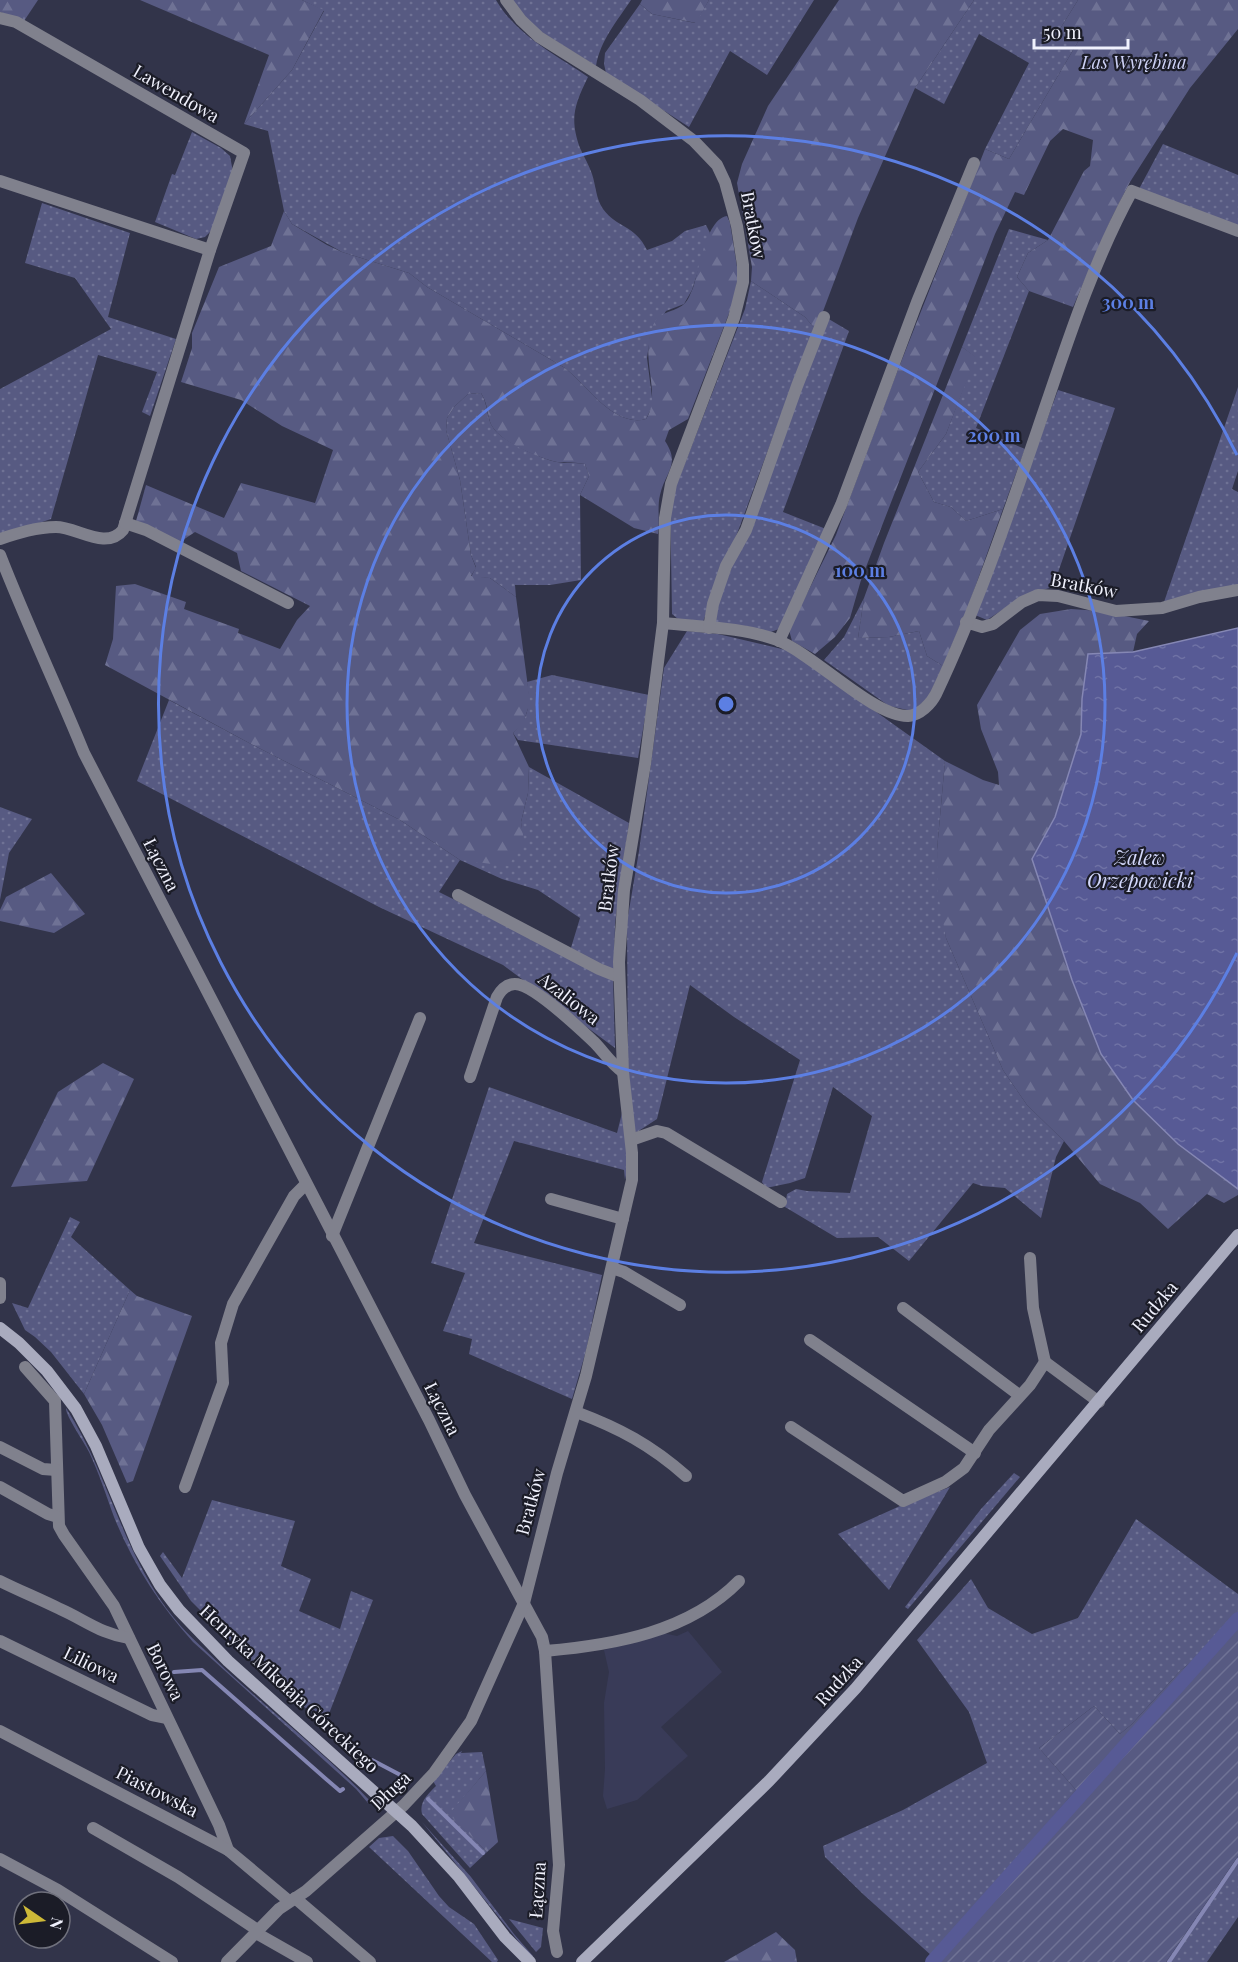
<svg xmlns="http://www.w3.org/2000/svg" width="1238" height="1962" font-family="'Playfair Display',serif">
<style>
.built{fill:#393b58}
.grass{fill:url(#grass-dots)}
.forest{fill:url(#forest-firs)}
.garden{fill:url(#garden-furrows)}
.water{fill:url(#water-ripples);stroke:#8587b4;stroke-width:1.5}
.lines{fill:none;stroke-linecap:round;stroke-linejoin:round}
.stream{stroke:#8587b4;stroke-width:4}
.canal{stroke:#575a95;stroke-width:14}
.street{stroke:#80818d;stroke-width:12}
.secondary{stroke:#a9abbe;stroke-width:12}
.ring{fill:none;stroke:#5c7fe3;stroke-width:3}
.labels{text-anchor:middle;stroke-width:4.5;stroke-linejoin:round;paint-order:stroke}
.park-label{font-size:18px;font-style:italic;fill:#cdd1f5;stroke:#1b1c27}
.street-label{font-size:18px;fill:#f0f1fd;stroke:#1b1c27}
.water-label{font-size:20px;font-style:italic;fill:#d3d8fb;stroke:#1b1c27}
.centre{fill:#5c7fe3;stroke:#1b1c27;stroke-width:3}
.ring-label{font-size:18px;text-anchor:middle;font-weight:bold;fill:#5c7fe3;stroke:#1b1c27;stroke-width:4.5;stroke-linejoin:round;paint-order:stroke}
</style>
<defs>
<pattern id="grass-dots" width="8" height="8" patternUnits="userSpaceOnUse" patternTransform="scale(1.5)"><rect width="8" height="8" fill="#575a82"/><path d="M2 2h.1M6 6h.1" fill="none" stroke="#6f7295" stroke-width="1.8" stroke-linecap="round"/></pattern>
<pattern id="forest-firs" width="22" height="20" patternUnits="userSpaceOnUse" patternTransform="scale(1.5)"><rect width="22" height="20" fill="#575a82"/><path d="M5 1l3.5 6h-7zM16 11l3.5 6h-7z" fill="#6f7295"/></pattern>
<pattern id="garden-furrows" width="10" height="10" patternUnits="userSpaceOnUse" patternTransform="scale(1.5)"><rect width="10" height="10" fill="#575a82"/><path d="M-1 1l2-2M0 10L10 0M9 11l2-2" fill="none" stroke="#6f7295"/></pattern>
<pattern id="water-ripples" width="26" height="14" patternUnits="userSpaceOnUse" patternTransform="scale(1.5)"><rect width="26" height="14" fill="#575a95"/><path d="M2 4q2-2 4 0t4 0M15 11q2-2 4 0t4 0" fill="none" stroke="#6f72a5"/></pattern>
</defs>
<rect width="100%" height="100%" fill="#32344a"/>
<path class="built" d="M688 1631 722 1672 661 1727 688 1756 637 1800 607 1809 603 1796 605 1769 604 1703 609 1672 604 1650 663 1633 677 1636Z"/>
<g class="grass">
<path d="M302 0H496C516 35 556 55 588 77 575 104 569 118 580 148 584 157 589 165 592 174 596 186 596 199 603 209 617 228 635 225 647 250L672 241 685 231 706 225 710 233 692 290 684 304 666 311 650 337 647 358 653 405 646 419C614 428 587 385 565 368L427 287 409 273 342 252 292 224 284 211 268 131 244 124 292 70 324 11Z"/>
<path d="M511 0H631C617 21 600 41 596 66L530 25Z"/>
<path d="M709 0H814L767 75 730 51 689 127 606 73 604 64 605 53 640 4 652 14 695 23Z"/>
<path d="M974 0H1078L1060 29 1079 40 1009 159 985 149 1029 63 979 34 944 104 915 88Z"/>
<path d="M192 132 221 148 230 156 233 172 213 229 205 237 196 239 155 222 172 174 175 175Z"/>
<path d="M1163 144 1238 175V227L1139 189Z"/>
<path d="M42 203 130 233 108 317 176 339 150 416 142 412 157 372 98 355 51 519 0 536V389L111 329 75 278 25 263Z"/>
<path d="M1009 229 1048 240 1028 253 1017 277 1029 291 976 428 1025 449 1003 509 966 521 951 507 934 502 918 472 946 434 975 357 962 347Z"/>
<path d="M751 281 805 317 816 330C789 391 767 453 744 515 731 551 715 586 703 622L678 619 672 614 670 493 678 481 745 309Z"/>
<path d="M827 318 849 331 783 512 826 529 779 629 768 633 715 623 718 603Z"/>
<path d="M1238 387V471L1232 489 1238 492V587L1164 602Z"/>
<path d="M1058 390 1115 408 1053 587 1025 595 987 620 975 615Z"/>
<path d="M481 393C489 406 486 419 494 429 502 441 542 459 557 462 566 464 576 462 585 464L589 476 580 495 581 580 550 585H515L516 597 490 578 471 577 476 567 471 555 460 480 446 430 447 418 455 406 468 394Z"/>
<path d="M864 598 858 638 889 637 919 631 927 656 943 666 928 698 912 711 889 706 824 660 844 637Z"/>
<path d="M687 631 718 634 786 650 809 664 945 761 937 850 946 938 1003 1070 1027 1105 1064 1141 1056 1157 1041 1218 1005 1188 982 1186 973 1183 909 1261 878 1237 837 1238 785 1207 787 1194 796 1189 807 1191 850 1193 872 1116 833 1087 805 1178 790 1183 766 1188 762 1182 800 1060 734 1017 690 985 657 1119 634 1134 628 1064 627 922 639 851 664 668Z"/>
<path d="M552 675 649 695 638 758 518 740 513 733C530 717 530 704 527 682Z"/>
<path d="M169 700 251 744 400 820 460 860 522 831 521 822 528 793 529 767 629 823 615 923 614 971 570 951 580 918 538 890 502 879 460 860 439 892 613 979 615 1048 503 965 379 907 137 781Z"/>
<path d="M0 807 32 819 9 853 0 900Z"/>
<path d="M489 1087 617 1133 622 1113 629 1160 625 1180 624 1170 514 1141 474 1243 602 1275 586 1351 572 1399 469 1354 472 1339 443 1331 465 1273 431 1263Z"/>
<path d="M70 1217 80 1222 71 1237 130 1290 84 1394 51 1352 35 1337 25 1330 12 1303 28 1308Z"/>
<path d="M66 1408C109 1474 123 1556 174 1618 189 1637 209 1653 226 1670 274 1714 326 1754 371 1802L368 1803 356 1789 193 1642C159 1604 133 1564 114 1517 106 1495 99 1473 89 1452 84 1442 65 1415 66 1408Z"/>
<path d="M1014 1473 1020 1477 908 1609 905 1607 981 1509Z"/>
<path d="M950 1487 889 1590 838 1534 900 1506Z"/>
<path d="M212 1500 295 1521 281 1566 311 1579 299 1611 340 1629 351 1591 373 1600 325 1724 263 1673 191 1601 160 1556 163 1552 182 1578Z"/>
<path d="M1136 1519 1238 1594V1624L1180 1671 1132 1724 1120 1734 1094 1706 1039 1748 1076 1790 932 1956 864 1895 825 1857 823 1846 903 1810 987 1763 969 1712 917 1640 971 1579 988 1608 1032 1634 1078 1618Z"/>
<path d="M462 1751 461 1753 482 1752 486 1771 450 1814 487 1852 470 1868 422 1814C419 1802 428 1794 436 1786L433 1781 456 1754Z"/>
<path d="M422 1822 471 1877 514 1934 533 1956 531 1957Z"/>
<path d="M393 1836 408 1851 439 1896 449 1907 474 1924 498 1960 497 1962H492L369 1847 379 1838Z"/>
<path d="M1238 1856V1917L1207 1962H1166Z"/>
<path d="M509 1919 543 1928 541 1947 536 1952Z"/>
</g>
<g class="forest">
<path d="M0 0H38L24 21 0 12Z"/>
<path d="M140 0H302L324 10 292 70 244 124 269 55Z"/>
<path d="M642 0H709L696 23 652 14 640 4Z"/>
<path d="M839 0H974L915 88 858 218 816 330 805 317 751 281 752 267 737 183 742 164 768 106Z"/>
<path d="M1078 0H1238V29L1190 88 1130 182 1112 217 1073 307 1029 291 1017 277 1028 253 1048 240 1084 171 1090 166 1093 140 1063 129 1050 141 1024 195 1015 192 995 234 861 580 850 618 835 637 815 654 792 641 789 630 836 535 890 390 985 149 1009 159 1079 40 1060 29Z"/>
<path d="M284 211 292 224 327 245 342 252 409 273 427 287 565 368C587 385 614 428 646 419 662 395 640 360 652 328 659 309 673 314 684 304 688 301 691 292 693 288 699 270 706 219 727 216L730 223 738 273 735 298 688 419 669 430 665 441C681 465 665 472 660 495 657 507 660 521 658 534L634 528 580 495 589 476 585 464C576 462 566 463 557 462 539 458 504 443 494 429 486 419 490 407 481 393L468 394 455 406 447 418 446 430 460 480 471 555 476 568 471 576 490 578 516 597 530 702 523 724 513 733 529 767 528 793 521 822 524 841 508 866 460 860 400 820 251 744 105 665 113 639 116 586 135 584 186 602 184 609 239 629 238 633 280 649 297 620 310 606 241 571 237 553 195 532 180 542 136 521 146 485 224 518 241 483 315 503 333 450 282 426 241 400 181 382 192 348V333L219 267 271 246Z"/>
<path d="M962 347 976 357 946 434 918 472 934 502 951 507 966 521 1003 509 968 607 943 666 927 656 919 631 889 637 858 638 864 598 884 543Z"/>
<path d="M1071 609 1100 611 1149 621 1137 634 1133 652 1088 655 1082 699 1081 734 1055 817 1032 859 1072 980 1101 1054 1133 1100 1178 1144 1238 1189V1195L1224 1203 1207 1194 1168 1229 1140 1203 1100 1184 1064 1141 1027 1105 1003 1070 946 938 938 894 937 850 945 761 983 780 999 785 998 772 981 729 977 705 1020 630 1040 614Z"/>
<path d="M51 873 85 914 54 933 0 921V910L6 897Z"/>
<path d="M103 1063 134 1079 87 1181 11 1187 58 1092Z"/>
<path d="M130 1290 137 1296 192 1316 133 1481 127 1483 102 1425 84 1394Z"/>
<path d="M486 1771 498 1842 487 1852 449 1814Z"/>
<path d="M776 1932 795 1950 797 1962H724Z"/>
</g>
<path class="garden" d="M1238 1624V1856L1166 1962H927L1076 1790 1039 1748 1094 1706 1120 1734 1132 1724 1180 1671Z"/>
<path class="water" d="M1238 628V1189L1178 1144 1133 1100 1101 1054 1072 980 1032 859 1055 817 1081 734 1082 699 1088 654 1133 652Z"/>
<g class="lines">
<g class="stream">
<path d="M174 1672 202 1670 326 1779 340 1791 343 1789"/>
<path d="M367 1763 372 1760 410 1780"/>
<path d="M428 1799 483 1853"/>
<path d="M1169 1962 1238 1860"/>
</g>
<path class="canal" d="M932 1962 1238 1619"/>
<g class="street">
<path d="M0 18 16 22 244 153 210 250 123 530C106 551 77 527 56 527 37 527 18 533 0 539"/>
<path d="M0 181 210 250"/>
<path d="M125 523 146 530 288 603"/>
<path d="M0 555C26 622 57 687 84 753L429 1420 465 1495 542 1637 545 1651 559 1865 553 1931 557 1952"/>
<path d="M966 622 982 627 993 624 1022 602 1038 595 1058 596 1116 611 1162 608 1199 597 1238 590"/>
<path d="M663 623C701 627 742 627 777 640 815 655 874 717 908 716 920 715 931 704 936 694 981 599 1014 498 1048 399 1072 328 1096 257 1132 191L1238 231"/>
<path d="M709 628 713 604 726 566 746 530 797 386 824 317"/>
<path d="M779 641 841 505 917 302 974 163"/>
<path d="M458 895 599 969 619 977"/>
<path d="M470 1077 497 997C501 990 506 984 515 984 533 984 579 1028 594 1042 604 1052 611 1064 623 1072"/>
<path d="M631 1140 657 1131 666 1133 781 1202"/>
<path d="M551 1199 623 1219"/>
<path d="M332 1236 420 1018"/>
<path d="M1030 1258 1033 1308 1045 1362"/>
<path d="M612 1268 624 1272 680 1305"/>
<path d="M0 1283V1298"/>
<path d="M903 1308 1019 1395"/>
<path d="M810 1340 975 1453"/>
<path d="M25 1367 55 1401 59 1526 64 1535 114 1606 219 1825 228 1850"/>
<path d="M576 1412C619 1428 651 1445 686 1476"/>
<path d="M791 1427 903 1501 945 1482 964 1468 989 1430 1030 1385 1045 1362 1099 1402"/>
<path d="M0 1447 43 1469 56 1470"/>
<path d="M0 1487 48 1514 58 1517"/>
<path d="M185 1487 223 1383 221 1343 233 1304 294 1196 306 1184"/>
<path d="M0 1581C20 1591 40 1599 60 1609 85 1620 101 1634 129 1638"/>
<path d="M0 1641 152 1715 167 1718"/>
<path d="M545 1651C614 1645 689 1632 739 1581"/>
<path d="M0 1731 228 1850 289 1901"/>
<path d="M93 1828 178 1877 259 1931"/>
<path d="M0 1859 58 1890 172 1962"/>
<path d="M295 1898 370 1962"/>
<path d="M256 1933 307 1962"/>
<path d="M227 1962 279 1909 306 1891 404 1805 434 1773 471 1721 524 1603 557 1473 586 1376 632 1180V1153L623 1072 619 962 624 890 645 764 663 623 665 518 671 484 734 318 743 282V265L737 226 725 182 717 165 694 141 640 100 539 37 521 20 506 0"/>
</g>
<g class="secondary">
<path d="M0 1328 19 1343 47 1371 76 1409 96 1446 139 1548 160 1585 179 1610 228 1661 412 1826 459 1877 505 1937 530 1962"/>
<path d="M582 1962 769 1781 856 1688 1238 1235"/>
</g>
</g>
<g class="ring">
<circle cx="726" cy="704" r="189"/>
<circle cx="726" cy="704" r="379"/>
<path d="M1237 953A568 568 0 1 1 1237 455"/>
</g>
<g class="labels">
<g class="park-label">
<text x="1134" y="69">Las Wyrębina</text>
</g>
<g class="street-label">
<text transform="translate(176 94) rotate(30)" y="6">Lawendowa</text>
<text transform="translate(753 225) rotate(79)" y="6">Bratków</text>
<text transform="translate(1084 586) rotate(11)" y="6">Bratków</text>
<text transform="translate(161 865) rotate(63)" y="6">Łączna</text>
<text transform="translate(609 878) rotate(-83)" y="6">Bratków</text>
<text transform="translate(569 999) rotate(38)" y="6">Azaliowa</text>
<text transform="translate(1155 1307) rotate(-50)" y="6">Rudzka</text>
<text transform="translate(442 1409) rotate(63)" y="6">Łączna</text>
<text transform="translate(531 1502) rotate(-75)" y="6">Bratków</text>
<text transform="translate(91 1665) rotate(26)" y="6">Liliowa</text>
<text transform="translate(165 1672) rotate(64)" y="6">Borowa</text>
<text transform="translate(839 1681) rotate(-48)" y="6">Rudzka</text>
<text transform="translate(289 1689) rotate(43)" y="6">Henryka Mikołaja Góreckiego</text>
<text transform="translate(391 1791) rotate(-43)" y="6">Długa</text>
<text transform="translate(157 1792) rotate(27)" y="6">Piastowska</text>
<text transform="translate(538 1890) rotate(-86)" y="6">Łączna</text>
</g>
<g class="water-label">
<text x="1140" y="865">Zalew<tspan x="1140" dy="23">Orzepowicki</tspan></text>
</g>
</g>
<circle cx="726" cy="704" r="9" class="centre"/>
<g class="ring-label">
<text x="1128" y="309">300 m</text>
<text x="994" y="442">200 m</text>
<text x="860" y="577">100 m</text>
</g>
<g transform="translate(42 1920) rotate(104)"><circle r="28" fill="#1b1c27" stroke="#70717d" stroke-width="1.5"/>
<path d="M0-4.5L10 22L0 15L-10 22Z" fill="#cdb938"/>
<text y="-9" font-size="16" font-weight="bold" text-anchor="middle" fill="#f0f1fd">N</text>
</g>
<path d="M1034 39v9h94v-9" fill="none" stroke="#f0f1fd" stroke-width="3"/>
<text x="1043" y="39" font-size="18" fill="#f0f1fd" stroke="#1b1c27" stroke-width="4.5" paint-order="stroke">50 m</text>
</svg>
